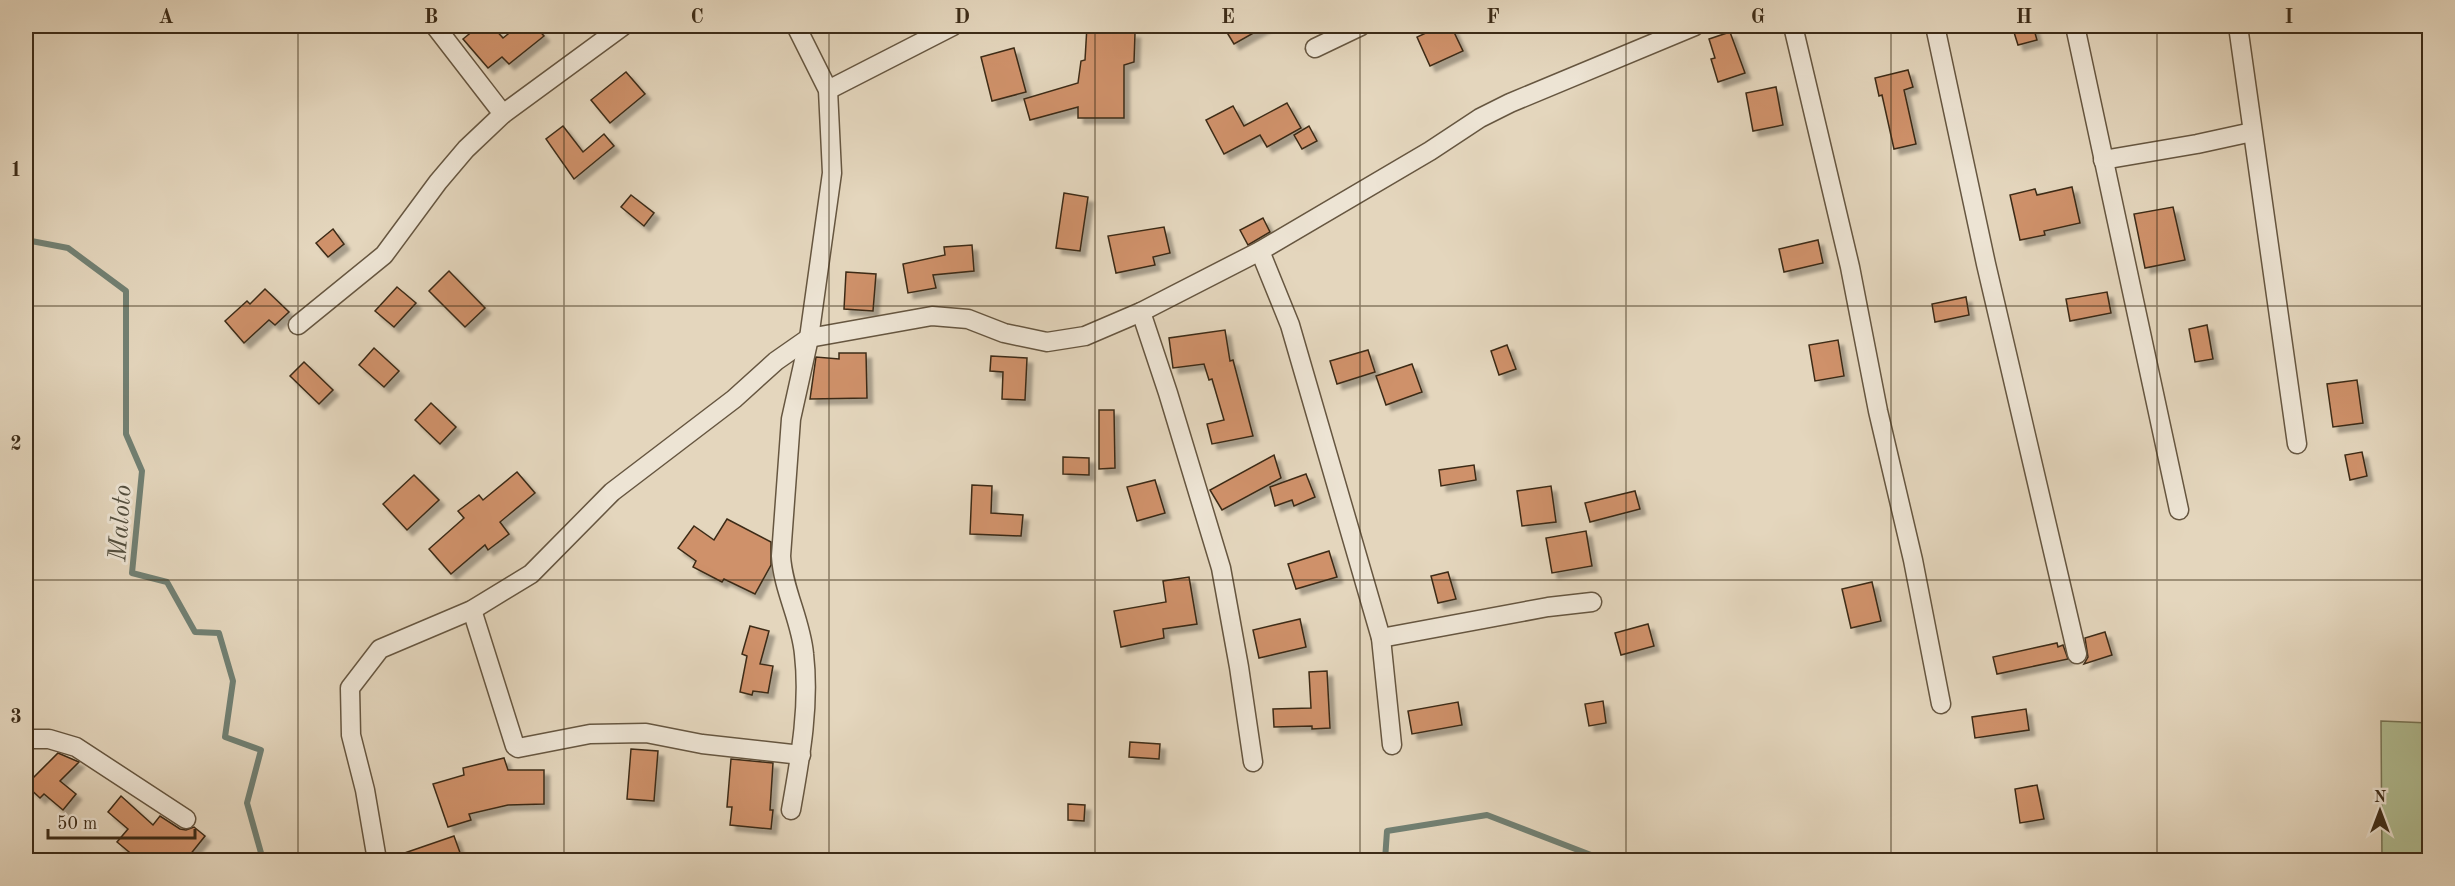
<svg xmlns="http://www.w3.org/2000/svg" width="2455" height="886" font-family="'Old Standard TT',serif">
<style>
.green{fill:#b1be93;stroke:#767455;stroke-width:1.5}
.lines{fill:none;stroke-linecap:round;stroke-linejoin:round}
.stream{stroke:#718073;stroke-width:6}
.building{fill:#cf916a;stroke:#3c2b17;stroke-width:1.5;filter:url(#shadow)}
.street-casing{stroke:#665640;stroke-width:21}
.street{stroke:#ede4d4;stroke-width:18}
.grid{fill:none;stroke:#3c2b17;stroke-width:1.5;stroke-opacity:0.55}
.labels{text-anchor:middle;stroke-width:6;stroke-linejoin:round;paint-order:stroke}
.water-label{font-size:26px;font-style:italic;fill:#524e3e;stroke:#ede4d4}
.neatline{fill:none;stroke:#3c2b17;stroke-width:2}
.grid-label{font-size:20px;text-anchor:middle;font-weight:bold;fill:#3c2b17}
</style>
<defs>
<filter id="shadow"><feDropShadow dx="5.5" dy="5.5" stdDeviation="1.5" flood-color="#0004"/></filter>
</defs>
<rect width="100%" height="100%" fill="#e4d6bd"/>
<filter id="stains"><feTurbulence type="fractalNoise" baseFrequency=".00333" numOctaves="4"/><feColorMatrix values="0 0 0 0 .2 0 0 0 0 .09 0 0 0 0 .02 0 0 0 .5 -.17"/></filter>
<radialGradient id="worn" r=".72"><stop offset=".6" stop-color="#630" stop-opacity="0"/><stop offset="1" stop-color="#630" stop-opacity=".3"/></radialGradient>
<path class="green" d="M2381 721 2429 723V860H2382Z"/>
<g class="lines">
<g class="stream">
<path d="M26 240 68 248 126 291V434L142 471 132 573 167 582 195 632 219 633 233 681 225 737 261 750 247 803 263 860"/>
<path d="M1385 860 1387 831 1487 815 1604 860"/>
<path d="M1997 860H2013"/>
</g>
</g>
<g class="building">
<path d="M479 26H492L503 38 518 26H535L544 36 509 64 502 57 488 68 463 39Z"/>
<path d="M1087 26H1116L1115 31 1135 33 1134 62 1124 65V118H1078V107L1030 120 1024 99 1078 83 1081 61 1085 60Z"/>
<path d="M1223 26H1266L1234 44Z"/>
<path d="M1441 26H1451L1463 51 1430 66 1417 37Z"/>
<path d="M2012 26H2033L2037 40 2018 45Z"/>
<path d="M1730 32 1745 73 1718 82 1711 59 1715 58 1709 39Z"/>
<path d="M1014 48 1026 92 992 101 981 57Z"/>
<path d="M1908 70 1913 87 1904 90 1916 144 1894 149 1882 95 1879 96 1875 78Z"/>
<path d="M626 72 645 94 610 123 591 100Z"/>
<path d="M1776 87 1783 125 1753 131 1746 93Z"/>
<path d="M1287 103 1301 128 1267 147 1260 135 1224 154 1206 120 1233 106 1244 126Z"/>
<path d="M563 126 583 152 604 134 614 146 574 179 546 139Z"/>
<path d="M1309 126 1317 141 1302 149 1294 135Z"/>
<path d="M2072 187 2080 223 2044 231 2045 235 2020 240 2010 195 2035 189 2037 195Z"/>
<path d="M1064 193 1088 197 1080 251 1056 248Z"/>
<path d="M631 195 654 213 644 226 621 207Z"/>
<path d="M2173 207 2185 260 2145 268 2134 214Z"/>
<path d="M1263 218 1270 232 1248 245 1240 230Z"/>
<path d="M1164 227 1170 253 1153 257 1155 265 1116 273 1108 236Z"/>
<path d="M333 229 344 244 328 257 316 243Z"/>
<path d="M1818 240 1823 263 1784 272 1779 249Z"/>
<path d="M972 245 974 271 933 275 936 288 908 293 903 264 945 255 944 247Z"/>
<path d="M449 271 485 308 465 327 429 291Z"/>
<path d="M846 272 876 274 873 311 844 309Z"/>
<path d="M397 287 416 303 394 327 375 311Z"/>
<path d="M265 289 289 312 275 325 269 320 244 343 225 321 247 301 250 304Z"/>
<path d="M2107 292 2111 313 2070 321 2066 299Z"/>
<path d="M1966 297 1969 315 1935 322 1932 304Z"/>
<path d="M2207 325 2213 359 2195 362 2189 329Z"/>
<path d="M1225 330 1230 361 1233 360 1253 436 1212 444 1207 424 1224 420 1212 379 1209 380 1204 364 1173 368 1169 338Z"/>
<path d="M1838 340 1844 376 1815 381 1809 345Z"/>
<path d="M1507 345 1516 369 1499 375 1491 351Z"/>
<path d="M374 348 399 371 384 387 359 365Z"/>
<path d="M1368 350 1375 372 1337 384 1330 361Z"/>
<path d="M839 353H866L867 398 810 399 816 357 839 359Z"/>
<path d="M991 356 1027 358 1025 400 1002 399 1003 372 990 371Z"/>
<path d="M304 362 333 390 319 404 290 376Z"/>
<path d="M1412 364 1422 392 1386 405 1376 376Z"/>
<path d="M2357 380 2363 423 2333 427 2327 384Z"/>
<path d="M431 403 456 427 440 444 415 420Z"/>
<path d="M1099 410H1114L1115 468 1099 469Z"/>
<path d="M2362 452 2367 476 2350 480 2345 455Z"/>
<path d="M1274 455 1281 478 1222 510 1210 490Z"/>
<path d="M1063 457 1089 458V475L1063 474Z"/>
<path d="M1474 465 1476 480 1441 486 1439 470Z"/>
<path d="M517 472 535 493 500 522 509 534 488 550 485 545 451 574 429 549 464 518 458 511 479 495 483 500Z"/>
<path d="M1306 474 1315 497 1294 506 1292 500 1275 506 1270 487Z"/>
<path d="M414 475 439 500 407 530 383 504Z"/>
<path d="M1155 480 1165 513 1137 521 1127 487Z"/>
<path d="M972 485 992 486 991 513 1023 515 1021 536 970 534Z"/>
<path d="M1551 486 1556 522 1522 526 1517 491Z"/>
<path d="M1635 491 1640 509 1590 522 1585 503Z"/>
<path d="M727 519 771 542V565L755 594 724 579 722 582 693 567 696 561 678 548 694 526 714 540Z"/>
<path d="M1586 531 1592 566 1552 573 1546 538Z"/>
<path d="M1329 551 1337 577 1296 589 1288 564Z"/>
<path d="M1448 572 1456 599 1438 603 1431 576Z"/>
<path d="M1189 577 1197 624 1163 629 1164 638 1121 647 1114 611 1166 602 1163 581Z"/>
<path d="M1872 582 1881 621 1851 628 1842 589Z"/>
<path d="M1300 619 1306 647 1259 658 1253 630Z"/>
<path d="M1648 624 1654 646 1621 655 1615 633Z"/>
<path d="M750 626 769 631 760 664 773 666 768 693 753 691 752 695 740 692 747 656 742 654Z"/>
<path d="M2105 632 2112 655 2084 664 2088 657 2085 638Z"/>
<path d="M2057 643 2058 647 2063 645 2068 659 1997 674 1993 657Z"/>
<path d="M1327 671 1330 728 1312 729V726L1274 727 1273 709 1311 708 1309 672Z"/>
<path d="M1603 701 1606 723 1589 726 1585 704Z"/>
<path d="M1458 702 1462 725 1412 734 1408 711Z"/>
<path d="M2026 709 2029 730 1975 738 1972 717Z"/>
<path d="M1130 742 1160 744 1159 759 1129 757Z"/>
<path d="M631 749 658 751 654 801 627 799Z"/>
<path d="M58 753 79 762 60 781 76 794 63 810 44 794 40 798 26 785Z"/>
<path d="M504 758 508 770H544V804L508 805 469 814 471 820 448 827 433 784 464 775 463 768Z"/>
<path d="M731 759 773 763 770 810H773L771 829 730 825 732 807H727Z"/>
<path d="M2037 785 2044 819 2020 823 2015 789Z"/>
<path d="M121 796 153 825 160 816 180 829 186 830 194 827 205 836 185 861H140L117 842 128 829 108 812Z"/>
<path d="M1068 804 1085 805 1084 821 1068 820Z"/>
<path d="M454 836 463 861H391L390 858Z"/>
</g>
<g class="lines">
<g class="street-casing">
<g id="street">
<path d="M435 26 503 114"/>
<path d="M1793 26 1850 267 1878 411 1913 560 1941 704"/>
<path d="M1935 26 1986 264 2077 654"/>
<path d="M2075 26 2179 510"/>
<path d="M2238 26 2297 444"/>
<path d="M1315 48 1361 26"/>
<path d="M828 90 953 26"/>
<path d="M2103 160 2197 144 2252 132"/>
<path d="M1260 251 1290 325 1381 638 1392 745"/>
<path d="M1141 312 1168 393 1221 568 1239 667 1253 762"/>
<path d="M298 325 384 255 438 182 466 149 503 114 623 26"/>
<path d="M472 610 515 746 518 748 590 734 646 733 702 744 801 755"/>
<path d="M1381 638 1548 607 1592 602"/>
<path d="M26 739H49L76 747 186 819"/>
<path d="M791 810C800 759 810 706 804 654 801 620 783 590 781 556L791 419 809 338 832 173 828 90 796 26"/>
<path d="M377 860 365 790 351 735 350 688 380 649 472 610 531 574 612 492 734 399 776 361 809 338 932 316 968 319 1004 333 1047 342 1085 336 1141 312 1260 251 1430 151 1480 118 1510 103 1695 26"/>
</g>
</g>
<use href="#street" class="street"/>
</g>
<path class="grid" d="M298 26V860M564 26V860M829 26V860M1095 26V860M1360 26V860M1626 26V860M1891 26V860M2157 26V860M26 306H2430M26 580H2430"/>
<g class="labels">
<g class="water-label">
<text transform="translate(119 523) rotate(-86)" y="9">Maloto</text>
</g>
</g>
<rect width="2455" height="886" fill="none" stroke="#e4d6bd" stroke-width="66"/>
<g transform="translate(2380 811)" stroke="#ede4d4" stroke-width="4.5" paint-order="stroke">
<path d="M0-4.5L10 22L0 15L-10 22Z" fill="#3c2b17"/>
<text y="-9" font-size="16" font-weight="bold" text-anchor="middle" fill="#3c2b17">N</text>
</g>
<path d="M48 829v9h147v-9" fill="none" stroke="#3c2b17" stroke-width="3"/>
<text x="57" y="829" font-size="18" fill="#3c2b17" stroke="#ede4d4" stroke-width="4.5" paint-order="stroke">50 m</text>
<rect x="33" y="33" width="2389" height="820" class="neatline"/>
<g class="grid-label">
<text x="166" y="23">A</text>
<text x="431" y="23">B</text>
<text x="697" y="23">C</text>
<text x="962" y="23">D</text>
<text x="1228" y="23">E</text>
<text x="1493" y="23">F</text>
<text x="1758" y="23">G</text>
<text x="2024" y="23">H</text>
<text x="2289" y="23">I</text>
<text x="16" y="176">1</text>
<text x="16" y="450">2</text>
<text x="16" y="723">3</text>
</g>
<rect width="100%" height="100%" filter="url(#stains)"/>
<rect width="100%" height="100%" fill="url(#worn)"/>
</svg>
